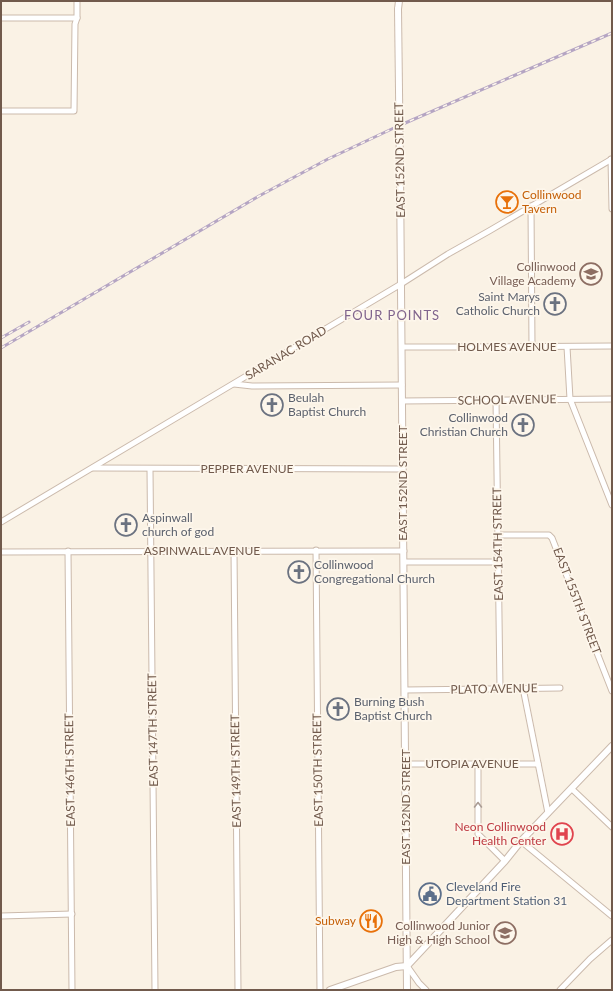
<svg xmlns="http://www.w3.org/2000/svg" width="613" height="991" font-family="Lato,sans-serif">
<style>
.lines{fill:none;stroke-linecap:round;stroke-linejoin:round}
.minor-casing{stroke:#cbbaac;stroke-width:7}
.tertiary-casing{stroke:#cbbaac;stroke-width:8}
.minor{stroke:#fff;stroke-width:5}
.tertiary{stroke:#fff;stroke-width:6}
.rail-casing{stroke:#b5a5c3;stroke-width:3}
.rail{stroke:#fdf6eb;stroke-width:1.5;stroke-dasharray:4.5;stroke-linecap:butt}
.tertiary-bridge-casing{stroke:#cbbaac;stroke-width:8;stroke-linecap:butt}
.tertiary-bridge{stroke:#fff;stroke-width:6}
.oneway{stroke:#aa9c94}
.labels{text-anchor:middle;stroke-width:3.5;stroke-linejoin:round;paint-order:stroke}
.street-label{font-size:12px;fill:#715a4c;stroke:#fdf6eb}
.food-label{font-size:12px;fill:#c56008;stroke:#fdf6eb;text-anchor:start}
.education-label{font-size:12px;fill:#785e54;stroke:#fdf6eb;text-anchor:end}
.worship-label{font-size:12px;fill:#5b616d;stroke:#fdf6eb;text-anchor:start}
.health-label{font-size:12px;fill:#be3a42;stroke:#fdf6eb;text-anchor:end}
.service-label{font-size:12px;fill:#4e5e75;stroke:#fdf6eb;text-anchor:start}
.neighbourhood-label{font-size:13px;letter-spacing:1px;fill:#80648d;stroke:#fdf6eb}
</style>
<rect width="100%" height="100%" fill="#faf2e5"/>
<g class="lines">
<g class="minor-casing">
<g id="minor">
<path d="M1 18H77"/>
<path d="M1 111H74L75 24 77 18V1"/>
<path d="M611 159 612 209"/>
<path d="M531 206 532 347"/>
<path d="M402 347H451L612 346"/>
<path d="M567 347 570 399 572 404 612 505"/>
<path d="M234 384 252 386 402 385"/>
<path d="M496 400 500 688"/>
<path d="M402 401 612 399"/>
<path d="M93 468 403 469"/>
<path d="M150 469 155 990"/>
<path d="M1 522 401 284 448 254 489 231 612 159"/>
<path d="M498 535H549L552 538 612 691"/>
<path d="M316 550 320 990"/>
<path d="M68 551 72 990"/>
<path d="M234 551 238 990"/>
<path d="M1 552 404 551"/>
<path d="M404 562H498"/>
<path d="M523 688 548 813"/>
<path d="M405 690 560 688"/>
<path d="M405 764H538"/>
<path d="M478 764V834L505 861"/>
<path d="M572 789 612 827"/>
<path d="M521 841 612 916"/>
<path d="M1 916 72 914"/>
<path d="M407 966 419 983 426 990"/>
<path d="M560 990 590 959 612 940"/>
</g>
</g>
<g class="tertiary-casing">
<g id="tertiary">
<path d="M398 9 399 1"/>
<path d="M400 172 407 990"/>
<path d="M330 990 396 967 407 966 505 861 521 841 612 746"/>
</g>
</g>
<use href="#minor" class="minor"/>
<use href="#tertiary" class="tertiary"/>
<g class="rail-casing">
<g id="rail">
<path d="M1 338 29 322"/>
<path d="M1 348 259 196 328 159 396 127 612 33"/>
</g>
</g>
<use href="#rail" class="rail"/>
<g class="tertiary-bridge-casing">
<path id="tertiary-bridge" d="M398 9 400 172"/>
</g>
<use href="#tertiary-bridge" class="tertiary-bridge"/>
</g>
<defs><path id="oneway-chevron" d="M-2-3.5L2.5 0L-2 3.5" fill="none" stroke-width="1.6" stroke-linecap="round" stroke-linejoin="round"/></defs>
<use class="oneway" href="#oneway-chevron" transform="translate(478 805) rotate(-90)"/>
<defs>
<g id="bar-ring" transform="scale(1.15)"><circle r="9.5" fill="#fdf6eb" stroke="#e8710a" stroke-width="1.5"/><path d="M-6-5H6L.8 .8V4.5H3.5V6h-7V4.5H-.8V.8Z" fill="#e8710a"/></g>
<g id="school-ring" transform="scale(1.15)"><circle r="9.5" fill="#fdf6eb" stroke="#8d6e63" stroke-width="1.5"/><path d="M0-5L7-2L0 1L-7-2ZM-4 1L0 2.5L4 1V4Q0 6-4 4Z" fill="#8d6e63"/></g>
<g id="church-ring" transform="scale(1.15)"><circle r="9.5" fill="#fdf6eb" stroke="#6b7280" stroke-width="1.5"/><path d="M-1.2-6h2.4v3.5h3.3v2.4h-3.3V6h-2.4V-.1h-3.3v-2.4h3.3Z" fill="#6b7280"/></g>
<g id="hospital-ring" transform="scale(1.15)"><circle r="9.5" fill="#fdf6eb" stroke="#e0444e" stroke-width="1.5"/><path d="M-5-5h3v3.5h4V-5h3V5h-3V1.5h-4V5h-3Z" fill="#e0444e"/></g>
<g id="civic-ring" transform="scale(1.15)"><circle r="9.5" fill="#fdf6eb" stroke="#5c6f8a" stroke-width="1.5"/><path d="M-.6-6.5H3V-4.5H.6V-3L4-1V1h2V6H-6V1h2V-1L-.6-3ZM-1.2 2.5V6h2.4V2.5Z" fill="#5c6f8a"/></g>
<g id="restaurant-ring" transform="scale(1.15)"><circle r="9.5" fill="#fdf6eb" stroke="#e8710a" stroke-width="1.5"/><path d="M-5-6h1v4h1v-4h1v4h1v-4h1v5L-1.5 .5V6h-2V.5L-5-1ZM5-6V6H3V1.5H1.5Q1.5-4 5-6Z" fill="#e8710a"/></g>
</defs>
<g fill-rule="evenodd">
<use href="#bar-ring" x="507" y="202"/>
<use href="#school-ring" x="591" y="274"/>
<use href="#church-ring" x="555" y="304"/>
<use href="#church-ring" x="272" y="405"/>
<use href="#church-ring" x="523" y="425"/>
<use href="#church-ring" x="126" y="525"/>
<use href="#church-ring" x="299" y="572"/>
<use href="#church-ring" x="338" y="709"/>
<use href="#hospital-ring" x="562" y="834"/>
<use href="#civic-ring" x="430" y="894"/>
<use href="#restaurant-ring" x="371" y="921"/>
<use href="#school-ring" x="505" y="933"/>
</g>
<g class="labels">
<g class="street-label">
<text transform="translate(400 160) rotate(-91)" y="4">EAST 152ND STREET</text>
<text x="507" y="351">HOLMES AVENUE</text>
<text transform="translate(286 353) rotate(-31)" y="4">SARANAC ROAD</text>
<text transform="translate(507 400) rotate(-1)" y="4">SCHOOL AVENUE</text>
<text x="247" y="473">PEPPER AVENUE</text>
<text transform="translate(403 483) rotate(-90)" y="4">EAST 152ND STREET</text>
<text transform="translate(498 544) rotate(-91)" y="4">EAST 154TH STREET</text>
<text x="202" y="555">ASPINWALL AVENUE</text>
<text transform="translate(577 601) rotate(69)" y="4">EAST 155TH STREET</text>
<text transform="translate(494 689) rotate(-1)" y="4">PLATO AVENUE</text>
<text transform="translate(153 730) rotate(-91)" y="4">EAST 147TH STREET</text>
<text x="472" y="768">UTOPIA AVENUE</text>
<text transform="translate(70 770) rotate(-91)" y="4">EAST 146TH STREET</text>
<text transform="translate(318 770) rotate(-91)" y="4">EAST 150TH STREET</text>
<text transform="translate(236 771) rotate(-91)" y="4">EAST 149TH STREET</text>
<text transform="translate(406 807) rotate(-90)" y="4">EAST 152ND STREET</text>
</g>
<g class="food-label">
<text x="522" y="199">Collinwood<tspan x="522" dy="14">Tavern</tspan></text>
<text x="356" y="925" text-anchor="end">Subway</text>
</g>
<g class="education-label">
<text x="576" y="271">Collinwood<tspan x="576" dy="14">Village Academy</tspan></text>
<text x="490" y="930">Collinwood Junior<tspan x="490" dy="14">High &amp; High School</tspan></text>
</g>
<g class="worship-label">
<text x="540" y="301" text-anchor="end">Saint Marys<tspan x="540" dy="14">Catholic Church</tspan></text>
<text x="288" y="402">Beulah<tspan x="288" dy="14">Baptist Church</tspan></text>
<text x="508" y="422" text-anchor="end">Collinwood<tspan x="508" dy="14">Christian Church</tspan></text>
<text x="142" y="522">Aspinwall<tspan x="142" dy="14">church of god</tspan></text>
<text x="314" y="569">Collinwood<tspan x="314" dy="14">Congregational Church</tspan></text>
<text x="354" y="706">Burning Bush<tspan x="354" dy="14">Baptist Church</tspan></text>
</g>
<g class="health-label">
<text x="546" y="831">Neon Collinwood<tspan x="546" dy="14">Health Center</tspan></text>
</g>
<g class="service-label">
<text x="446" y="891">Cleveland Fire<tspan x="446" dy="14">Department Station 31</tspan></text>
</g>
<g class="neighbourhood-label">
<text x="392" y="320">FOUR POINTS</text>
</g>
</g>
<rect width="613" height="991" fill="none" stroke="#715a4c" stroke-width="4"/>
</svg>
